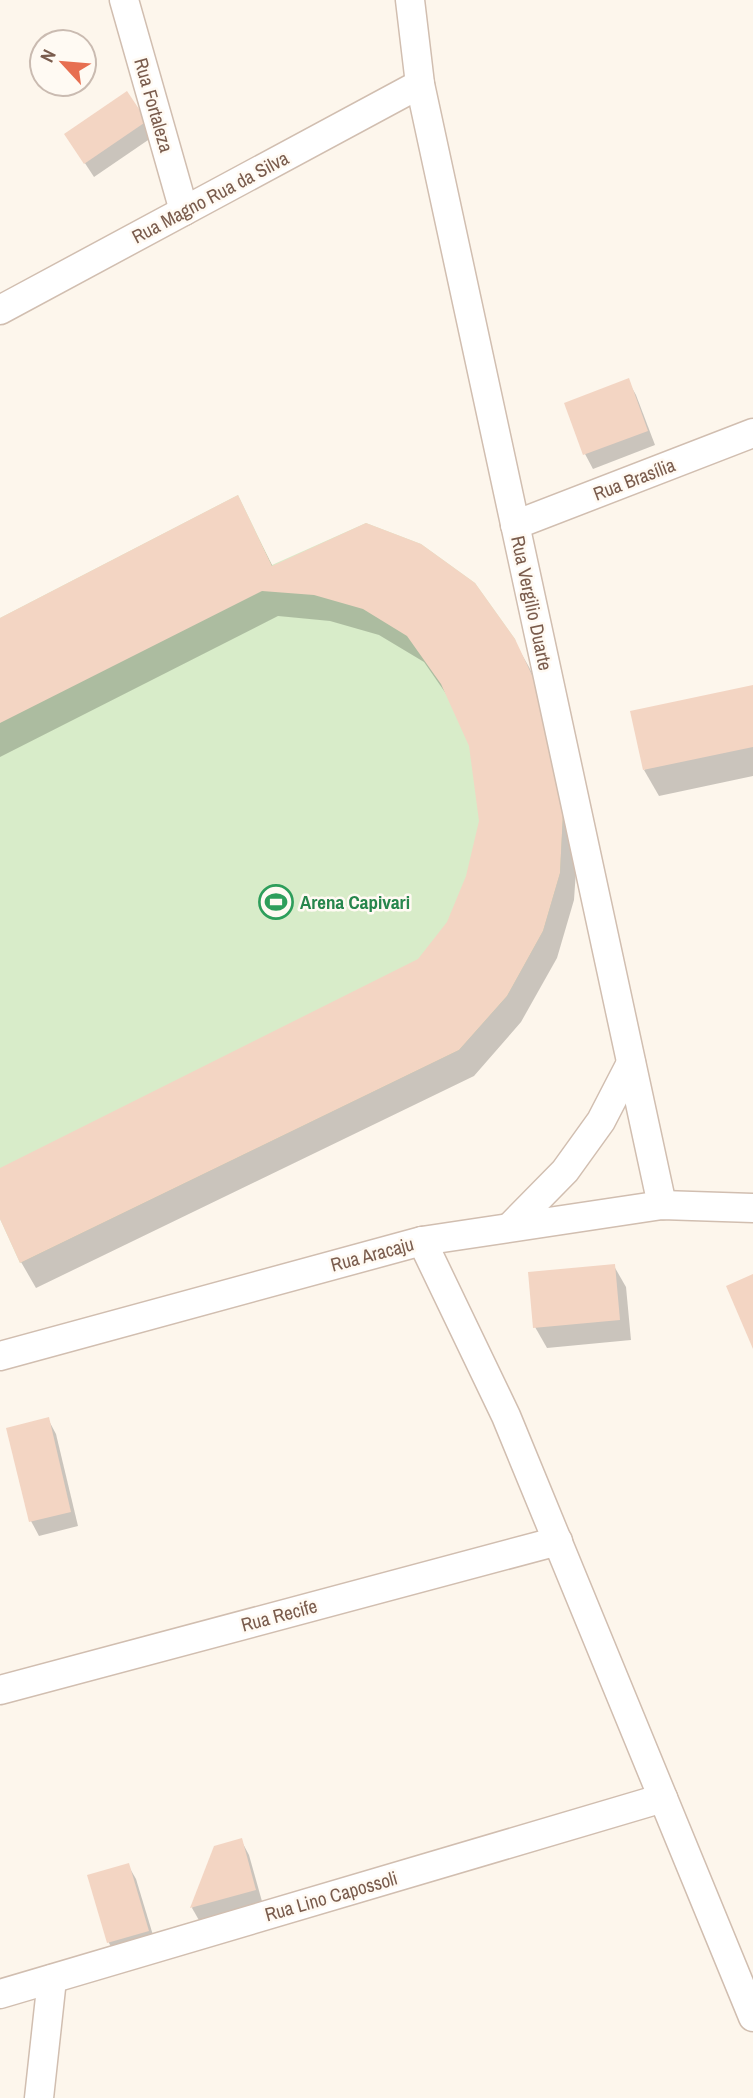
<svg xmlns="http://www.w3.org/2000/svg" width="753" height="2098" font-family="'Archivo Narrow',sans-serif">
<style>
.green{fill:#d8ecc9}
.shadow{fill:#0003}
.building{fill:#f3d5c3}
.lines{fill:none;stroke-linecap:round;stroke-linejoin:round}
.street-casing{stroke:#d1beb0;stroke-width:31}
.street{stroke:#fff;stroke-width:28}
.labels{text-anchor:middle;stroke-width:5;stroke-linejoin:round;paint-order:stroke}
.street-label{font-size:19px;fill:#7a5c4d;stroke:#fffaf3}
.leisure-label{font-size:19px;font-weight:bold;fill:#27864d;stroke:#fffaf3;text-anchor:start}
</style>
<rect width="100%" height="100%" fill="#fdf6ec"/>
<path class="green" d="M238 495 272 565 366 523 421 544 475 583 515 639 563 813 560 873 543 931 507 996 459 1050 20 1263 0 1219V618Z"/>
<g class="shadow">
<path d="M127 93 154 136 94 177 75 148Z"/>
<path d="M628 381 636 395 655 445 593 469 585 454 566 404Z"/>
<path d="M237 497 273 567 513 639 529 667 552 716 578 841 574 900 557 958 521 1022 474 1076 36 1288 21 1262 0 1214V1170L419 960 449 923 468 876 481 821 471 746 449 698 424 662 379 635 330 621 278 616 0 757V620Z"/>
<path d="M753 687V776L659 796 644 770Z"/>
<path d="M614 1266 626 1287 631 1340 547 1348 535 1327Z"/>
<path d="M48 1419 56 1434 78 1526 39 1536 31 1521Z"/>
<path d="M241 1840 249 1855 263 1905 200 1922 192 1908 215 1848Z"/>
<path d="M128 1865 136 1879 156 1945 117 1957 109 1943 90 1877Z"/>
</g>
<g class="building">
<path d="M127 91 147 121 84 164 64 134Z"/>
<path d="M629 378 648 431 583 455 564 403Z"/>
<path d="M238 495 272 566 366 523 421 544 475 583 515 639 538 688 563 813 560 873 543 931 507 996 459 1050 20 1263 0 1219V1168L418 959 447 922 466 876 479 821 469 746 441 684 407 636 363 609 314 595 262 591 0 723V618Z"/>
<path d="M753 685V747L643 770 630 711Z"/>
<path d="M615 1264 620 1320 533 1328 528 1272Z"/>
<path d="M753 1274V1349L726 1286Z"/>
<path d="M49 1417 71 1512 29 1522 6 1428Z"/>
<path d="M242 1838 256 1890 190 1908 214 1846Z"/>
<path d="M129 1863 149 1931 107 1943 87 1875Z"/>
</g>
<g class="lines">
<g class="street-casing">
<g id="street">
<path d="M124 0 184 211"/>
<path d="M410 0 420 84 662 1205"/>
<path d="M0 310 420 84"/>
<path d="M515 525 753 433"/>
<path d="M511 1226 565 1171 601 1121 631 1063"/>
<path d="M422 1241 506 1416 753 2017"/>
<path d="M0 1356 422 1241 662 1205 753 1208"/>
<path d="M0 1690 558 1541"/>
<path d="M0 1994 663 1798"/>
<path d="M39 2098 52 1979"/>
</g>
</g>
<use href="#street" class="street"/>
</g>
<defs>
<g id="stadium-ring" transform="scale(1.75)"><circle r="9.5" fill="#fffaf3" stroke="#2e9e5b" stroke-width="1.5"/><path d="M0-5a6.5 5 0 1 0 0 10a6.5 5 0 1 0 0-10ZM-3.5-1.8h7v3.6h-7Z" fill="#2e9e5b"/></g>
</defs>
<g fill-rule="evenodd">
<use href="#stadium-ring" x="276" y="902"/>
</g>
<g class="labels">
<g class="street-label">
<text transform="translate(154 105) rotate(74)" y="7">Rua Fortaleza</text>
<text transform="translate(210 197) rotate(-28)" y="7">Rua Magno Rua da Silva</text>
<text transform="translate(634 479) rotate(-21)" y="7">Rua Brasília</text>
<text transform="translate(532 603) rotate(78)" y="7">Rua Vergilio Duarte</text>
<text transform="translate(372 1254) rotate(-15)" y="7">Rua Aracaju</text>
<text transform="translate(279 1615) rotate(-15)" y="7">Rua Recife</text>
<text transform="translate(331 1896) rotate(-16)" y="7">Rua Lino Capossoli</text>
</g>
<g class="leisure-label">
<text x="300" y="909">Arena Capivari</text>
</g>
</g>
<g transform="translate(63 63) rotate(296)"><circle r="33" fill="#fffaf3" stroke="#cabbb1" stroke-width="2"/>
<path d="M0-5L12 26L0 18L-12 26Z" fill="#e76f51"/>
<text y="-10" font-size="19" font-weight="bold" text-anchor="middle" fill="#7a5c4d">N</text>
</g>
</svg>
